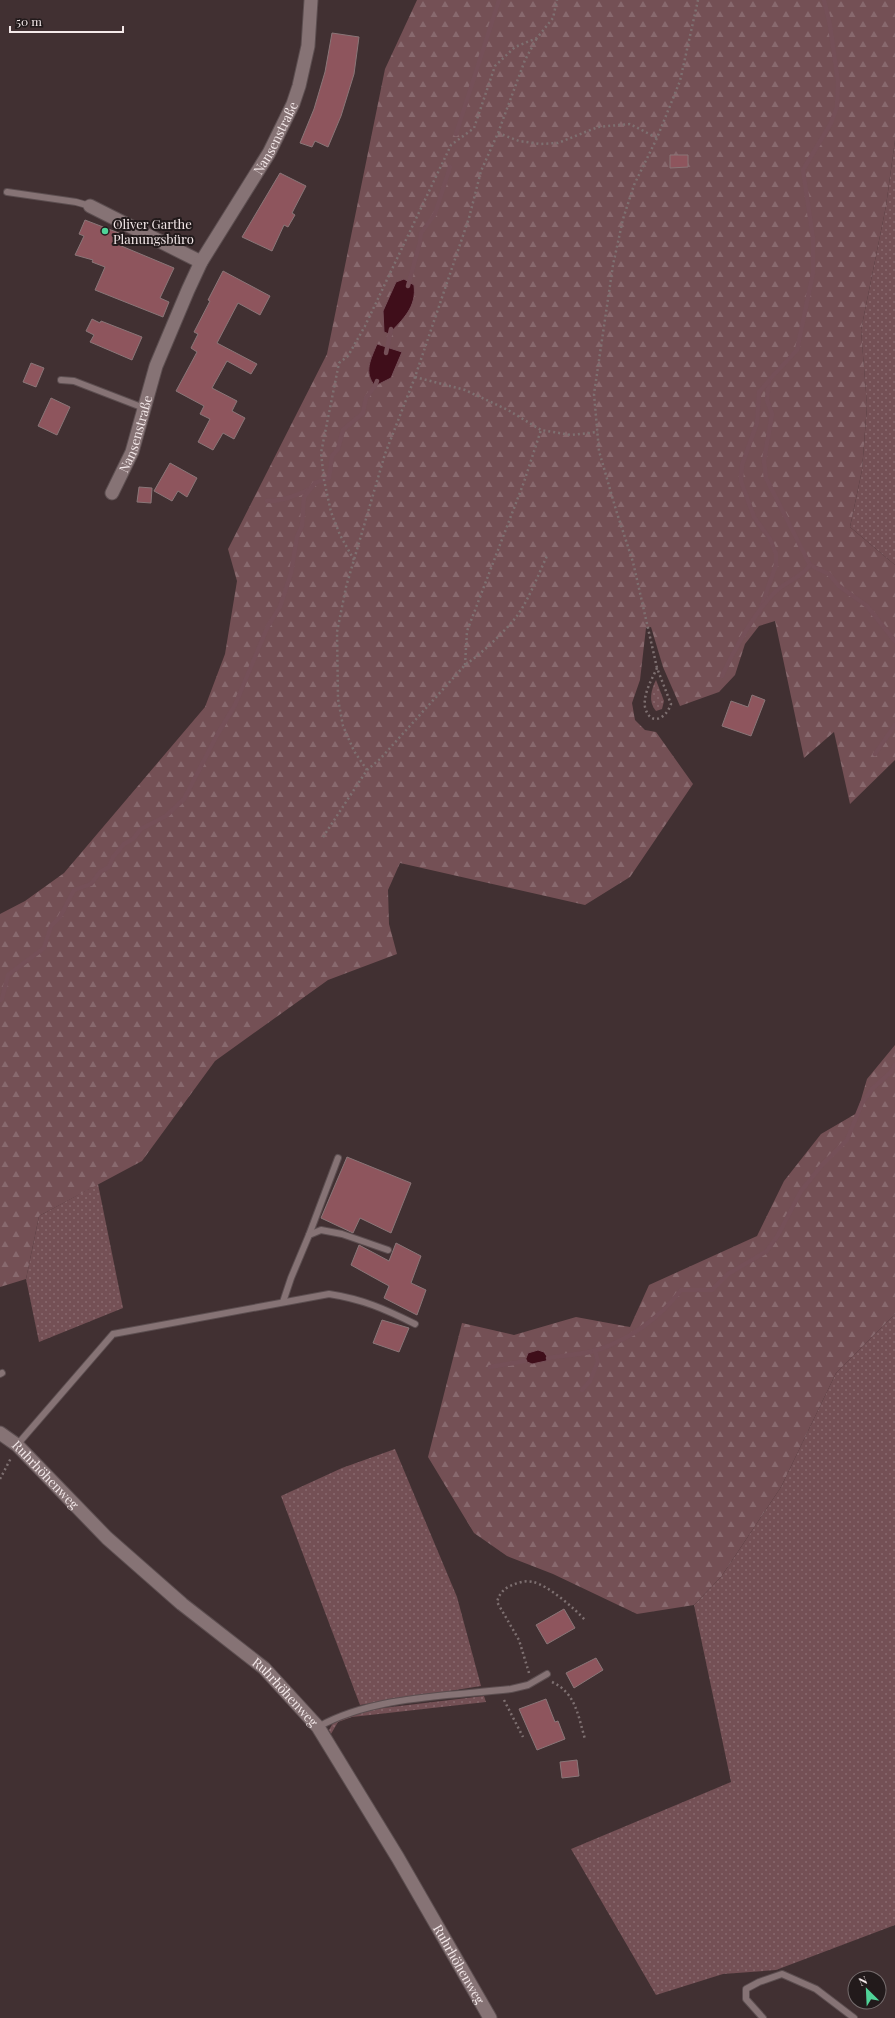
<svg xmlns="http://www.w3.org/2000/svg" width="895" height="2018" font-family="'Playfair Display',serif">
<style>
.grass{fill:url(#grass-dots)}
.forest{fill:url(#forest-firs)}
.water{fill:#3f0e1a;stroke:#755058}
.lines{fill:none;stroke-linecap:round;stroke-linejoin:round}
.stream{stroke:#755058;stroke-width:4.5}
.building{fill:#8e555d;stroke:#8a7678}
.service-casing{stroke:#5c4e50;stroke-width:8}
.minor-casing{stroke:#5c4e50;stroke-width:15}
.path{stroke:#7e7071;stroke-width:2.5;stroke-dasharray:2 3;stroke-linecap:butt}
.service{stroke:#867375;stroke-width:6}
.minor{stroke:#867375;stroke-width:13}
.poi-dot{fill:#50d398;stroke:#221a1b;stroke-width:1.5}
.labels{text-anchor:middle;stroke-width:4;stroke-linejoin:round;paint-order:stroke}
.street-label{font-size:13px;fill:#f4e9ea;stroke:#221a1b}
.poi-label{font-size:13px;fill:#f4e9ea;stroke:#221a1b;text-anchor:start}
</style>
<defs>
<pattern id="grass-dots" width="8" height="8" patternUnits="userSpaceOnUse"><rect width="8" height="8" fill="#745055"/><path d="M2 2h.1M6 6h.1" fill="none" stroke="#88696e" stroke-width="1.8" stroke-linecap="round"/></pattern>
<pattern id="forest-firs" width="22" height="20" patternUnits="userSpaceOnUse"><rect width="22" height="20" fill="#745055"/><path d="M5 1l3.5 6h-7zM16 11l3.5 6h-7z" fill="#88696e"/></pattern>
</defs>
<rect width="100%" height="100%" fill="#413032"/>
<g class="grass">
<path d="M895 140V565L850 527 862 470 867 406 861 330 886 206Z"/>
<path d="M656 680 664 701 662 709 656 711C648 702 651 690 656 680Z"/>
<path d="M98 1184 123 1308 39 1342 26 1279 39 1216Z"/>
<path d="M895 1314V1925L776 1970 723 1974 656 1995 571 1849 731 1782 694 1605 721 1577 781 1487 836 1373Z"/>
<path d="M395 1449 457 1597 481 1686 360 1705 281 1496 342 1468Z"/>
<path d="M484 1696 486 1702 352 1717 338 1722 331 1734 329 1730 333 1723 340 1718 366 1710Z"/>
</g>
<g class="forest">
<path d="M417 0H895V140L886 206 861 330 867 405 862 470 850 527 895 565V760L850 804 834 732 804 758 775 621 759 626 745 644 735 675 719 692 680 706 663 667 651 627 646 628 640 680 632 703 635 720 645 730 656 732 693 784 630 877 585 905 400 863 388 890 389 924 397 954 328 980 215 1061 142 1161 39 1216 26 1279 0 1287V914L25 901 64 873 205 707 225 654 237 581 228 549 327 354 385 69Z"/>
<path d="M895 1045V1314L836 1373 781 1487 721 1577 694 1605 637 1614 553 1574 507 1556 474 1533 428 1457 462 1323 514 1335 576 1317 630 1327 649 1285 757 1236 784 1181 821 1134 857 1113 867 1079Z"/>
</g>
<g class="water">
<path d="M404 279 414 285C417 307 403 319 389 334L384 332 383 311 396 282Z"/>
<path d="M377 344 402 352 391 378 375 386C363 372 371 359 377 344Z"/>
<path d="M538 1350 544 1352 548 1358 546 1361 532 1364 525 1361 528 1353Z"/>
</g>
<g class="lines">
<g class="stream">
<path d="M824 0 830 25 838 82 837 107 831 123 803 170 813 238V273L797 350 769 380 767 400 772 414 764 461 766 478 810 565 829 574 839 586 867 606 895 641"/>
<path d="M456 134 499 0"/>
<path d="M408 286 420 242 421 233 435 214 450 167"/>
<path d="M386 353 391 329"/>
<path d="M267 501C283 501 294 496 308 490"/>
<path d="M759 613 776 565V554L770 539 754 517 741 481 742 465 757 423 759 392 769 381"/>
<path d="M722 676C736 646 753 614 776 591 787 581 802 577 810 565"/>
<path d="M875 754 895 725"/>
<path d="M0 1000 2 999 8 975 44 948 51 926 60 917 74 890 91 884 100 872 109 867 113 857 124 844 133 839 141 829 166 816 184 799 216 737 235 705 268 626 280 607 291 573 297 537 302 526 304 497 315 483 329 478 332 456 338 449 343 430 363 413 366 398 375 386 377 381"/>
<path d="M548 1358C563 1355 582 1355 597 1350 629 1340 661 1317 681 1290H712L728 1274 767 1251 778 1235 801 1191 822 1165 847 1140 862 1103 872 1089 891 1072 895 1065"/>
<path d="M490 1367 525 1361"/>
<path d="M582 1390 590 1381 598 1361 595 1351"/>
</g>
</g>
<g class="building">
<path d="M332 33 359 37 354 74 341 116 328 147 315 141 312 147 300 143 314 109 325 72Z"/>
<path d="M670 155H688V167L670 168Z"/>
<path d="M280 173 306 186 292 213 295 215 288 227 284 225 272 251 242 237Z"/>
<path d="M85 220 124 235 119 245 174 268 160 298 169 302 163 317 95 290 105 267 92 262 93 260 75 255 84 236 79 234Z"/>
<path d="M223 271 270 296 260 315 238 303 217 343 257 364 251 374 227 361 212 388 237 401 232 411 245 418 234 439 223 433 213 450 198 442 210 419 200 414 204 406 176 391 197 352 191 348 198 334 194 332 210 301 208 300Z"/>
<path d="M92 319 100 323 101 321 142 337 132 360 90 342 94 335 86 331Z"/>
<path d="M31 363 44 368 36 387 23 382Z"/>
<path d="M51 398 70 407 57 435 38 426Z"/>
<path d="M170 463 197 478 187 497 178 491 172 501 154 491Z"/>
<path d="M139 487 152 488 151 503 137 502Z"/>
<path d="M752 695 765 700 751 736 722 726 731 701 748 707Z"/>
<path d="M347 1157 411 1183 391 1233 360 1218 353 1233 321 1218Z"/>
<path d="M396 1243 421 1256 411 1283 426 1290 417 1315 384 1298 389 1286 351 1265 359 1245 389 1261Z"/>
<path d="M382 1320 409 1328 399 1352 373 1343Z"/>
<path d="M564 1609 575 1628 547 1644 536 1625Z"/>
<path d="M596 1658 603 1670 574 1688 566 1673Z"/>
<path d="M546 1699 555 1722 558 1721 565 1739 537 1750 519 1709Z"/>
<path d="M577 1760 579 1776 562 1778 560 1762Z"/>
</g>
<g class="lines">
<g class="service-casing">
<g id="service">
<path d="M7 192 76 202 90 206"/>
<path d="M61 380 74 381 144 408"/>
<path d="M309 1235 338 1158"/>
<path d="M283 1302 291 1278 309 1235 321 1230 342 1234 388 1250"/>
<path d="M0 1374 2 1373"/>
<path d="M17 1445 113 1334 329 1294C362 1299 385 1309 415 1324"/>
<path d="M318 1727C373 1696 449 1696 511 1689L528 1685 547 1674"/>
<path d="M763 2018 746 1999V1989L759 1982 782 1974 816 1989 854 2018"/>
</g>
</g>
<g class="minor-casing">
<g id="minor">
<path d="M90 206 201 262"/>
<path id="s1" d="M112 493 132 452 156 366 188 290 201 262 269 153 293 104 299 86 308 46 311 0"/>
<path id="s2" d="M0 1433 17 1445 107 1538 182 1604 264 1668 318 1727 398 1858 490 2018"/>
</g>
</g>
<g class="path">
<path d="M498 133 519 141 540 144 558 143 598 127 630 124 657 138"/>
<path d="M415 377 465 390 508 410 541 430 571 435 598 432"/>
<path d="M354 560 340 535 331 512 324 480 321 453 339 363 348 356 365 326 451 145 474 128 495 66 515 47 537 38 553 18 557 0"/>
<path d="M465 665 467 631 524 482 541 430"/>
<path d="M657 668C652 679 643 694 645 707 650 727 666 719 671 704L657 668 633 562 616 510 599 451 594 394 613 265 623 219 634 185 657 138 680 81 698 0"/>
<path d="M367 770 354 751 343 726 338 699 337 632 346 587 385 454 415 377 469 218 481 171 498 133 525 60 537 38"/>
<path d="M323 837 367 770 380 759 465 665C482 653 499 637 513 621 528 603 537 577 547 556"/>
<path d="M0 1479 11 1458"/>
<path d="M529 1673 519 1640 497 1602C499 1595 502 1590 510 1586 517 1583 525 1580 533 1582 548 1585 575 1609 585 1620"/>
<path d="M552 1682C576 1693 578 1716 585 1739"/>
<path d="M504 1700 523 1737"/>
</g>
<use href="#service" class="service"/>
<use href="#minor" class="minor"/>
</g>
<circle class="poi-dot" cx="105" cy="231" r="4"/>
<g class="labels">
<g class="street-label">
<text dy="5" stroke="none"><textPath href="#s1" startOffset="393">Nansenstraße</textPath></text>
<text dy="5" stroke="none"><textPath href="#s1" startOffset="64">Nansenstraße</textPath></text>
<text dy="5" stroke="none"><textPath href="#s2" startOffset="62">Ruhrhöhenweg</textPath></text>
<text dy="5" stroke="none"><textPath href="#s2" startOffset="386">Ruhrhöhenweg</textPath></text>
<text dy="5" stroke="none"><textPath href="#s2" startOffset="710">Ruhrhöhenweg</textPath></text>
</g>
<g class="poi-label">
<text x="113" y="229">Oliver Garthe<tspan x="113" dy="15">Planungsbüro</tspan></text>
</g>
</g>
<g transform="translate(867 1990) rotate(336)"><circle r="19" fill="#221a1b" stroke="#766d6e"/>
<path d="M0-3L7 15L0 10L-7 15Z" fill="#50d398"/>
<text y="-6" font-size="11" font-weight="bold" text-anchor="middle" fill="#f4e9ea">N</text>
</g>
<path d="M10 26v6h113v-6" fill="none" stroke="#f4e9ea" stroke-width="2"/>
<text x="16" y="26" font-size="12" fill="#f4e9ea" stroke="#221a1b" stroke-width="3" paint-order="stroke">50 m</text>
</svg>
